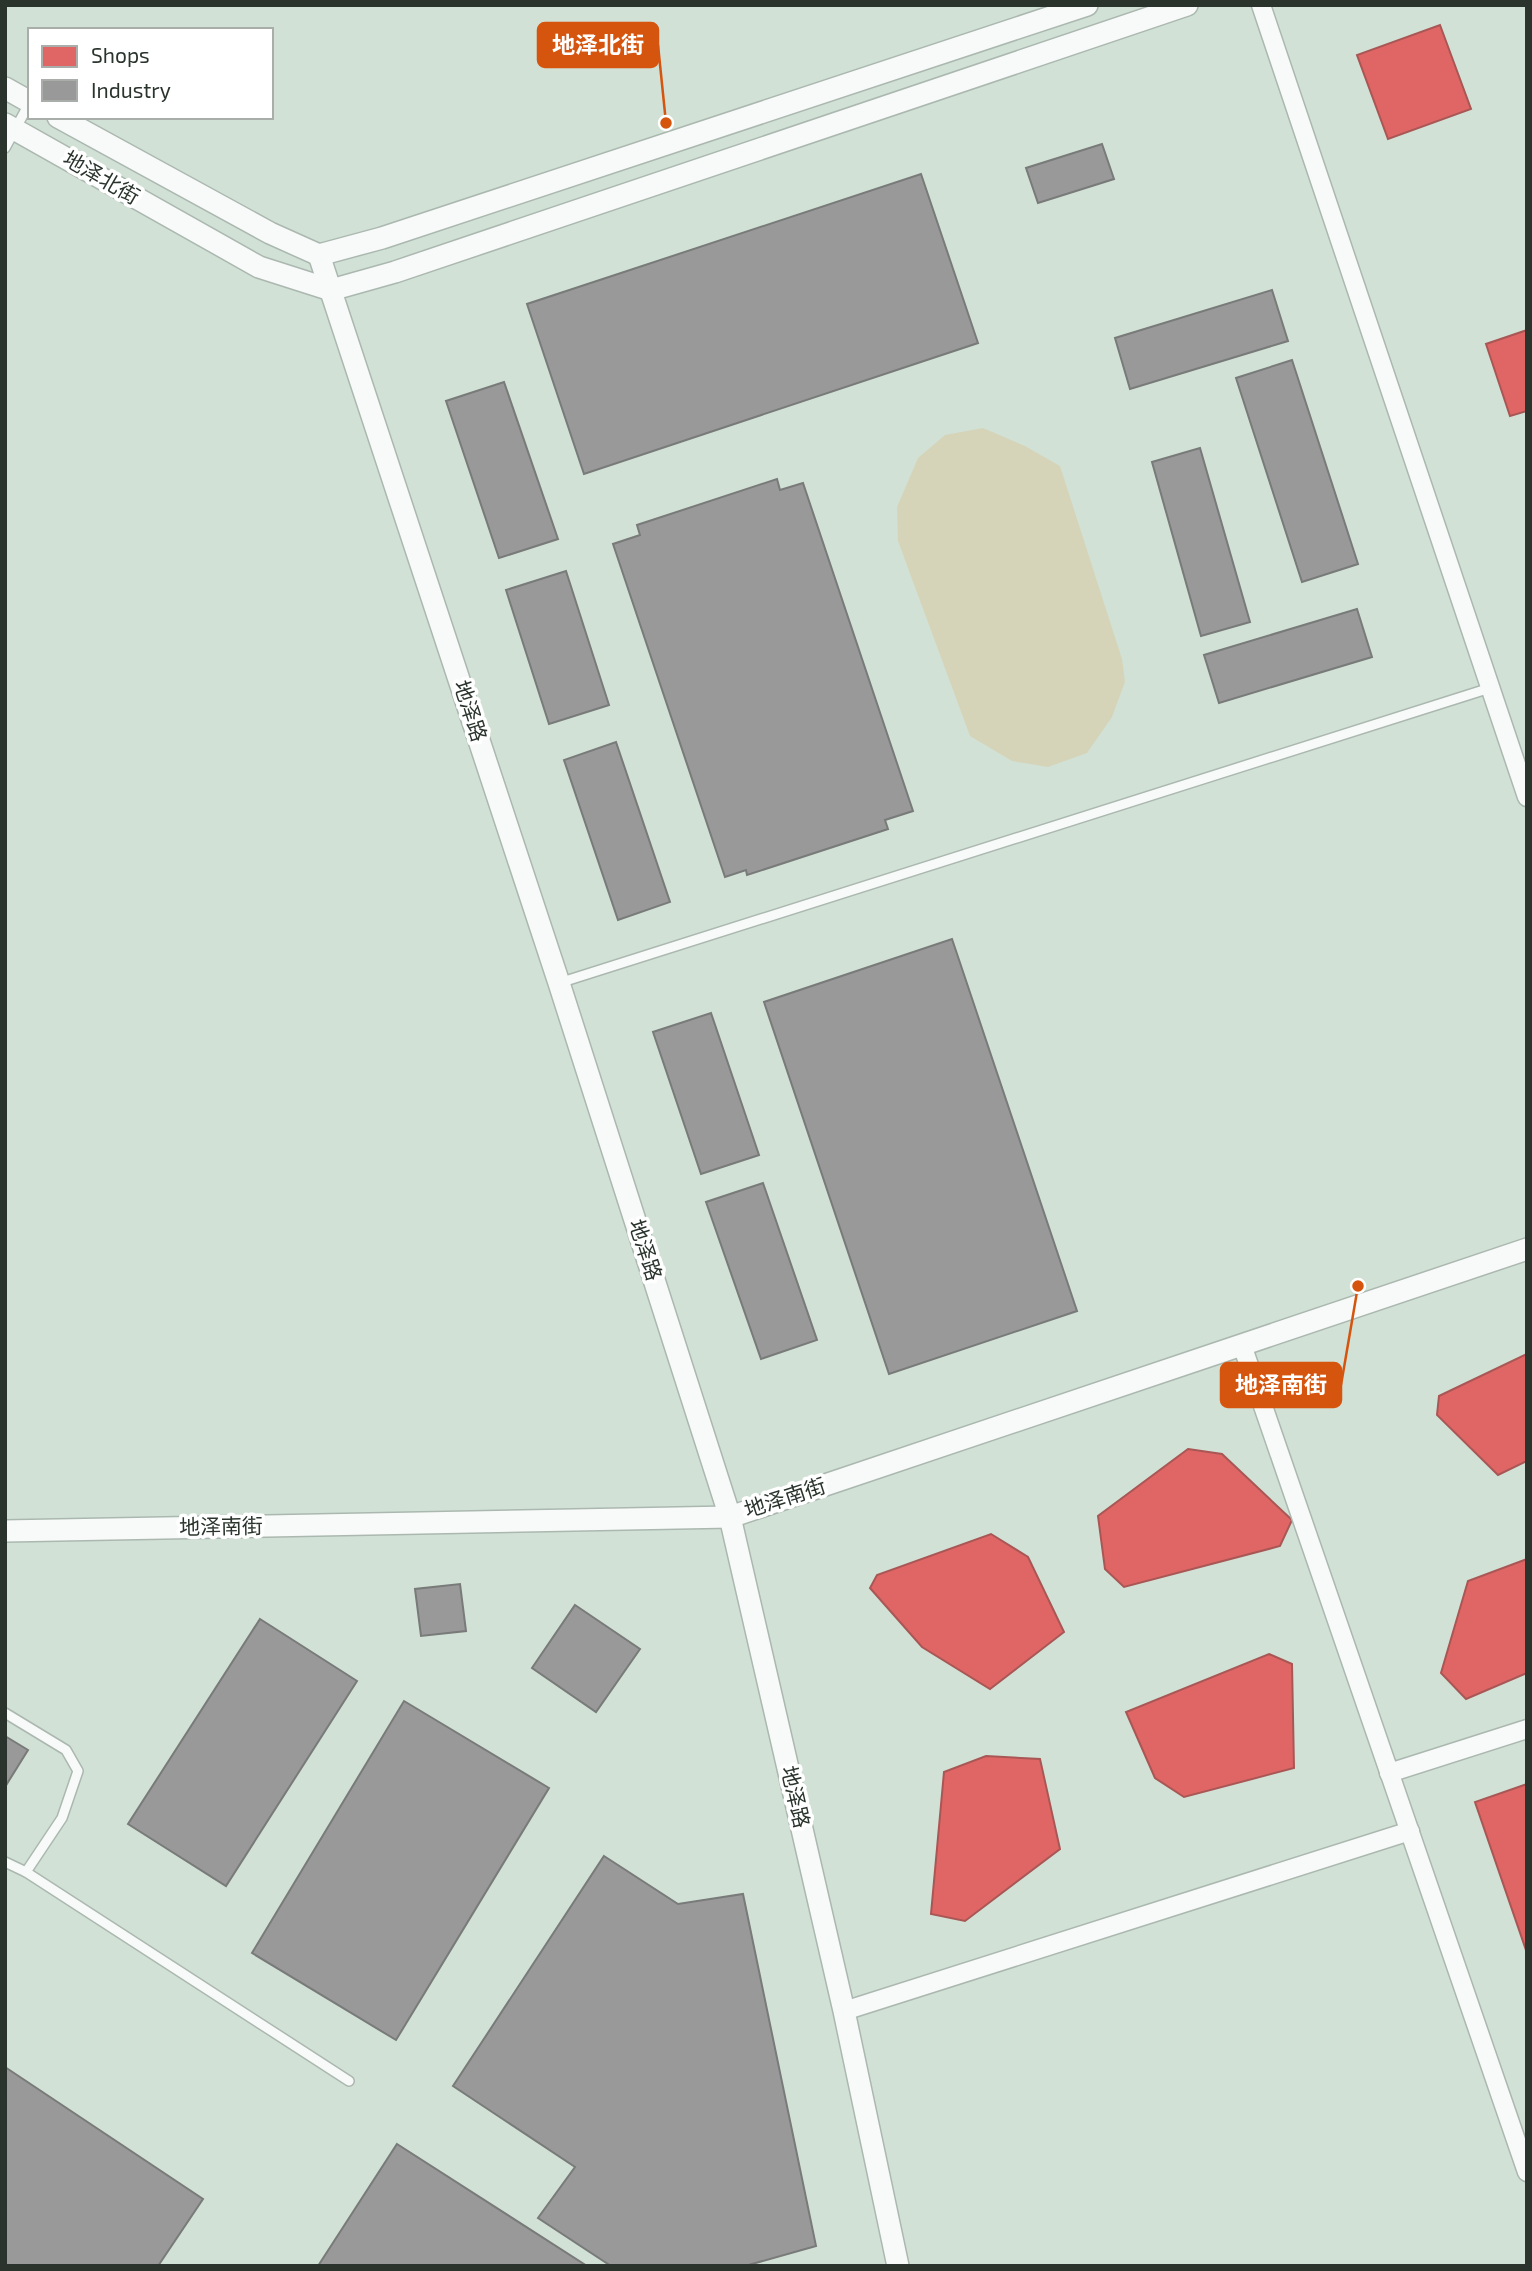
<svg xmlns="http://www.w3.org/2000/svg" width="1532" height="2271" font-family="'Exo 2','Noto Sans SC',sans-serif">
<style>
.green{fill:#d6d4b8}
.shops{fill:#e06666;stroke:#a95755;stroke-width:2}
.industry{fill:#999;stroke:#787b79;stroke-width:2}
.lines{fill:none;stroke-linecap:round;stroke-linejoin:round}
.service-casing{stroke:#abb8b0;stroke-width:12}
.minor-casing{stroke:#abb8b0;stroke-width:21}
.tertiary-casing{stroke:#abb8b0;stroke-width:24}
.service{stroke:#f8faf9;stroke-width:9}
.minor{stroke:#f8faf9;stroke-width:18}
.tertiary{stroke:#f8faf9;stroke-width:21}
.labels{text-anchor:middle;stroke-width:7;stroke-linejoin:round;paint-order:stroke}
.street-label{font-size:21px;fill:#2a342d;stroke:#fff}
.leader{fill:none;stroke:#d5550f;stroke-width:2.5}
.callout-dot{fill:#d5550f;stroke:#fff;stroke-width:2.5}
.callout{fill:#d5550f;stroke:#d5550f;stroke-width:2.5}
.callout-label{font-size:23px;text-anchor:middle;font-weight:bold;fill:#fff}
</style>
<rect width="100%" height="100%" fill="#d1e1d6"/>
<path class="green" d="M983 428 1025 446 1060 466 1122 659 1125 682 1112 717 1087 753 1048 767 1012 761 970 736 898 541 897 507 918 458 945 435Z"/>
<g class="shops">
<path d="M1440 25 1471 109 1388 139 1357 55Z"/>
<path d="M1527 330V411L1510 416 1486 344Z"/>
<path d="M1527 1354V1461L1498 1475 1437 1415 1439 1396Z"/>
<path d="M1188 1449 1222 1454 1292 1520 1280 1546 1124 1587 1105 1569 1098 1516Z"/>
<path d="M991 1534 1028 1557 1064 1632 990 1689 922 1647 870 1588 877 1575Z"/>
<path d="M1527 1559V1673L1466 1699 1441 1673 1468 1581Z"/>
<path d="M1269 1654 1292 1664 1294 1768 1184 1797 1155 1778 1126 1712Z"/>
<path d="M986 1756 1040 1759 1060 1849 965 1921 931 1914 944 1772Z"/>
<path d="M1527 1784V1953L1475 1802Z"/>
</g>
<g class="industry">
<path d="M1102 144 1114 179 1038 203 1026 168Z"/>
<path d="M921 174 978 343 584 474 527 304Z"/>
<path d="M1272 290 1288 341 1130 389 1115 338Z"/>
<path d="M1292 360 1358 564 1302 582 1236 378Z"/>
<path d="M504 382 558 539 499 558 446 401Z"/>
<path d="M1200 448 1250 622 1201 636 1152 462Z"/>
<path d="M777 479 780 490 803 483 913 811 885 820 888 829 747 875 746 870 725 877 613 544 640 535 637 525Z"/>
<path d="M566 571 609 705 549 724 506 590Z"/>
<path d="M1357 609 1372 657 1219 703 1204 655Z"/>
<path d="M616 742 670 902 618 920 564 760Z"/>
<path d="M952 939 1077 1311 889 1374 764 1002Z"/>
<path d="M711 1013 759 1155 701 1174 653 1032Z"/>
<path d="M763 1183 817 1340 761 1359 706 1202Z"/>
<path d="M460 1584 466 1631 421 1636 415 1589Z"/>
<path d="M575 1605 640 1649 596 1712 532 1668Z"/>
<path d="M260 1619 357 1681 226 1886 128 1824Z"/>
<path d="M404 1701 549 1788 396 2040 252 1953Z"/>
<path d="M5 1736 28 1750 5 1787Z"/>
<path d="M604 1856 678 1904 743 1894 816 2246 745 2266H611L538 2218 575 2167 453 2086Z"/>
<path d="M5 2067 203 2199 158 2266H5Z"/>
<path d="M397 2144 587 2266H318Z"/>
</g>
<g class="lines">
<g class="service-casing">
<g id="service">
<path d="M5 148 30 102"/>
<path d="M559 983 1490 688"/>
<path d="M5 1713 66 1750 78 1771 62 1818 26 1872"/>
<path d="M5 1862 26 1872 349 2081"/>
</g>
</g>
<g class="minor-casing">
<g id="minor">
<path d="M1261 5 1527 797"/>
<path d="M1242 1345 1527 2172"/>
<path d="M1389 1773 1527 1729"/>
<path d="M844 2011 1410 1831"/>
</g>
</g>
<g class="tertiary-casing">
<g id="tertiary">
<path d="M5 88 30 102"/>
<path d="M58 117 270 233 319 255 382 238 1087 5"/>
<path d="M5 124 259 267 331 290 395 272 1187 5"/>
<path d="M319 255 559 983 730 1517 844 2011 898 2266"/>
<path d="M5 1531 730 1517 1527 1249"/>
</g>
</g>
<use href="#service" class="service"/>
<use href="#minor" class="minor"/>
<use href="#tertiary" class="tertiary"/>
</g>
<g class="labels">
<g class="street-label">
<text transform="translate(101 178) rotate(30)" y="7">地泽北街</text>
<text transform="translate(470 711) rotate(72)" y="7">地泽路</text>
<text transform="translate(645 1250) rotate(72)" y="7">地泽路</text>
<text transform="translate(785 1498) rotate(-18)" y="7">地泽南街</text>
<text transform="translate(221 1527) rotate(-1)" y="7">地泽南街</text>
<text transform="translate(795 1797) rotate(77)" y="7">地泽路</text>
</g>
</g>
<path class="leader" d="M666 123L658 45M1358 1286L1341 1385"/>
<g class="callout-dot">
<circle cx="666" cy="123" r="7"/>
<circle cx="1358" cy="1286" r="7"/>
</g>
<g class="callout">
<rect x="538" y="23" width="120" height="44" rx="7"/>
<rect x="1221" y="1363" width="120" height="44" rx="7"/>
</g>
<g class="callout-label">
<text x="598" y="53">地泽北街</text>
<text x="1281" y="1393">地泽南街</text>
</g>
<rect width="1532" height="2271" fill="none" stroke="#2a342d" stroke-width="14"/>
<rect x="28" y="28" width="245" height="91" fill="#ffffff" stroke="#aaaeab" stroke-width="2"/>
<rect x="42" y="46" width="35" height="21" fill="#e06666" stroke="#aaaeab" stroke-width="2"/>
<text x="91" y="63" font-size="21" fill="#2a342d">Shops</text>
<rect x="42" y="80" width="35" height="21" fill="#999999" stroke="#aaaeab" stroke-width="2"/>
<text x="91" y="98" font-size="21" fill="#2a342d">Industry</text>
</svg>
